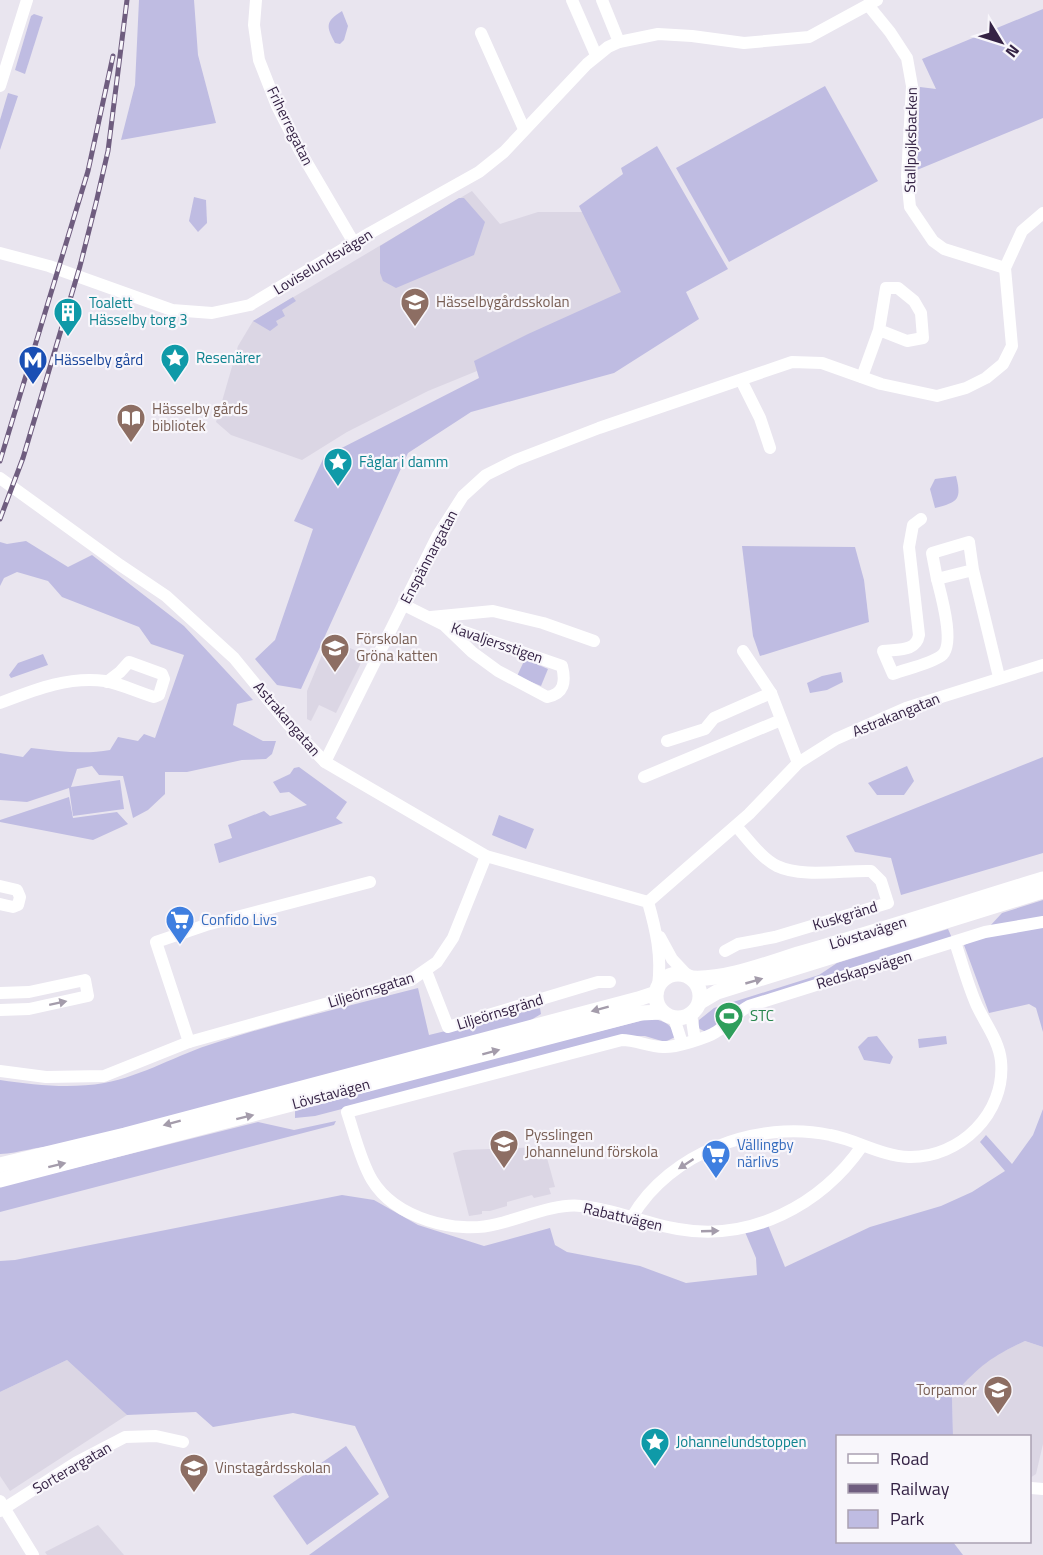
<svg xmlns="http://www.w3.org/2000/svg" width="1043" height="1555" font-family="'Titillium Web',sans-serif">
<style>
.built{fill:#dbd6e4}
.green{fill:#bfbce2}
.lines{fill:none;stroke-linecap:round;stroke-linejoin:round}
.minor{stroke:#fff;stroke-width:12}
.tertiary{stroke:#fff;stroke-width:15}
.rail-casing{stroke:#6f5d7f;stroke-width:5}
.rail{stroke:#f8f6fb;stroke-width:3;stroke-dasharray:9;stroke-linecap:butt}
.oneway{fill:#a49cab}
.labels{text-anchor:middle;stroke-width:4.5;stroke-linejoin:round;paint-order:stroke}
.street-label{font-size:15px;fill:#342244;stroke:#f8f6fb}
.education-label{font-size:15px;fill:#785e54;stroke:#f8f6fb;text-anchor:start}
.culture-label{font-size:15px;fill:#0d838f;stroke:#f8f6fb;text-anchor:start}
.transit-label{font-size:15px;fill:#164399;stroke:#f8f6fb;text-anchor:start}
.shop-label{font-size:15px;fill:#366cbe;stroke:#f8f6fb;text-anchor:start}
.leisure-label{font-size:15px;fill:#27864d;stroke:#f8f6fb;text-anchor:start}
</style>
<rect width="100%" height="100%" fill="#e9e5ef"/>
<g class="built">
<path d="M472 191 500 224 538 212H585L635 302 526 351 428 391 347 432 302 460 231 435 216 422 238 346 253 321Z"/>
<path d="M329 638 365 655 336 713 319 705 311 721 307 719V691Z"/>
<path d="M544 1147 555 1187 549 1188 551 1194 534 1198 532 1195 507 1202V1206L490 1211H482V1214L469 1216 453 1153 463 1150Z"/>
<path d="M1025 1341 1043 1347V1444L1036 1474 1030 1478V1436H953L952 1397 974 1371 998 1354Z"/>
<path d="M67 1360 127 1415 10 1491 0 1476V1392Z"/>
<path d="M98 1525 124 1555H47L45 1552Z"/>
</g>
<g class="green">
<path d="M139 0H194L198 55 216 123 121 140 135 85Z"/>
<path d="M1043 9V118L917 170 920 87 936 89 922 59Z"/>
<path d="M342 11 348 26 344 40 340 44 335 43C326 26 325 22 342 11Z"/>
<path d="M34 14 43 17 25 74 15 70 31 16Z"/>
<path d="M825 86 878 181 729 262 676 168Z"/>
<path d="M8 93 18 96 0 150V120Z"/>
<path d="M657 146 728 269 686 292 699 319 614 373 471 412 408 453 301 689 277 685 255 659 275 640 313 529 294 521 324 457 479 378 474 361 528 334 621 292 579 206 623 174 621 168Z"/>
<path d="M194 197 206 200 207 223 198 232 189 221Z"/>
<path d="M459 198H464L485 222 474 255 396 288 383 281 380 273V246Z"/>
<path d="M293 297 296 301 282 310 285 316 276 321 278 325 270 331 253 321Z"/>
<path d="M956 476C962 500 958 502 935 508L930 489 935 479Z"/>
<path d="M26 541 68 567 92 555 184 626 253 700 237 704 233 725 263 741H276L272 754 266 759 242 760 187 772H165V794L148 810 133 818 123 776 99 775 92 766 77 769 71 787 120 780 124 809 73 816 69 788 27 802 0 800V753L23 757 31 748C58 751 84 755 110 750L118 737 138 741 144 734 155 738 184 655 151 644 139 627 62 597 48 581 17 572 4 578 0 586V542L7 544Z"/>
<path d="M742 546 855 547 864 580 869 622 760 656 753 636Z"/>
<path d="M43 654 48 665 11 678 9 675 18 663Z"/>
<path d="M525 659 548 669 541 686 517 676Z"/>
<path d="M841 672 843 682 827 690 810 693 807 683 822 676Z"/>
<path d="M1043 757V853L901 895 891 858 855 852 846 836Z"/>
<path d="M907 766 914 781 904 795H877L868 783Z"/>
<path d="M299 767 347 802 336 818 343 823 219 863 214 844 232 838 228 825 264 811 270 816 307 805 289 792 280 793 273 782 290 774 294 768Z"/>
<path d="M69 797 73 818 117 812 128 824 93 840 0 822V820Z"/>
<path d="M499 815 534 829 526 849 492 835Z"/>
<path d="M1043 900V917L989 927 1002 913Z"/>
<path d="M1043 927V1032L1036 1008 1029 1004 989 1013 964 945 980 938Z"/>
<path d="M948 929 952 938 739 1007 713 1029 706 1032 698 1028 699 1020 714 1008 819 975 837 963Z"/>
<path d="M418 988 429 1035 540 1008 541 1014 526 1023 60 1146C39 1145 21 1153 0 1154V1080C34 1085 70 1089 104 1083 143 1076 178 1054 215 1043 282 1021 350 1006 418 988Z"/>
<path d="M652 1018C664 1022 672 1023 675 1037L665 1042 645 1036H622L315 1116 295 1118V1108Z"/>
<path d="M877 1036 893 1057 890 1064 864 1060 858 1047 868 1037Z"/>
<path d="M946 1036 947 1044 919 1048 918 1039Z"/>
<path d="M1043 1109V1347L1025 1341C990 1357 977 1368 952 1397L953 1436H838V1542H953L963 1555H309L389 1497 355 1426 293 1413 213 1427 196 1412 127 1415 67 1360 0 1392V1261L15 1260 342 1195 374 1200 418 1225 484 1246 550 1228 555 1245 567 1252 640 1266 686 1283 757 1275 756 1258 745 1232 768 1225 785 1267 870 1227 941 1206 972 1192 1005 1171 980 1142 986 1135 1012 1164 1033 1135Z"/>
<path d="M336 1121 334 1125 0 1212V1187L2 1186 258 1122 294 1130Z"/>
<path d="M346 1446 379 1494 307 1545 273 1496Z"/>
</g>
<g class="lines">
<g class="minor">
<path d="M256 0 254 25 259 60 277 106 300 151 354 243"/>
<path d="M572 0 596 55"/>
<path d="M602 0 619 42"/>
<path d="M868 5 890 32 907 58 912 86 907 177 910 207 933 241 944 249 1005 268"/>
<path d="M481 33 524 129"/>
<path d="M0 86 27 0"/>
<path d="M0 253 49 266 172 310 212 313 250 305 370 233 479 172 504 152 587 64 608 47 619 42 658 34 692 36 744 43 809 37 877 0"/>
<path d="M862 377 879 330 907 341 923 338 921 313 914 301 898 288H886L879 330"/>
<path d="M741 380 760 418 770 448"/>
<path d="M0 478 120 565 166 596 234 658 288 724 325 762 486 856 648 902"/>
<path d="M921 519 913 525 909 547 919 635C916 652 898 649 883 651L893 674C906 669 930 664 941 656 956 646 941 595 937 579"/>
<path d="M973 570 937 579 932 553 969 542 973 570 999 677"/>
<path d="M404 605 444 625 472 652 498 671 547 697C564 694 566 682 562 666L444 625"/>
<path d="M431 617 493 611 543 623 594 641"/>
<path d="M743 651 771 693 798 763"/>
<path d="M0 703C34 690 68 676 105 681 121 684 138 692 154 697L159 695 164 679 162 674 129 662 120 672 107 682"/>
<path d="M667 741 705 729 714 718 771 693"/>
<path d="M325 762 438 535 463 496 486 475 516 460 599 428 792 362 822 363 881 384 937 396 966 388 986 378 1003 364 1012 346 1005 268 1022 231 1043 213"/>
<path d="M644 777 781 720"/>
<path d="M0 886 17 890 20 897 18 905 13 907 0 904"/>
<path d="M648 902 749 814 798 763 836 739 906 708 1043 665"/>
<path d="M648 902C656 930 662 956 658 986"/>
<path d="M660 937 672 959 687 975"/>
<path d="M725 951 738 944 775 937 888 903 881 881 871 871C843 870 802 878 777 866 761 858 748 839 736 826"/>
<path d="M426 971 448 1027 598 982H610"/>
<path d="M0 993 29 992 85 980 88 996 29 1009 0 1010"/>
<path d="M691 1014 695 1040"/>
<path d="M674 1018 682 1043"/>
<path d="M189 1042 156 942 206 925 370 882"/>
<path d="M0 1071 46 1077 104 1076 189 1042 411 980 437 962 453 938 486 856"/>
<path d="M862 1146C821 1205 751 1242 678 1229 645 1224 615 1209 581 1206 556 1203 522 1218 497 1224 456 1235 395 1218 372 1180 361 1162 354 1133 347 1112L622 1040C636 1040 649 1047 663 1047 674 1048 707 1038 716 1032 729 1024 734 1014 749 1006L985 932 1043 922"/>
<path d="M632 1217C670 1152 758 1120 830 1135 857 1140 881 1156 909 1157 960 1158 1006 1113 1001 1061 999 1041 985 1023 977 1006 968 986 962 963 955 942"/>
<path d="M1031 1488 1043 1489"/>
<path d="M0 1501 33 1555"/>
<path d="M0 1511 77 1462 125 1437 156 1436 183 1442"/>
</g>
<g class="tertiary">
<circle cx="678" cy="996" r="22"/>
<path d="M692 978C725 980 766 964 798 954 880 931 961 904 1043 879"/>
<path d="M700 1002 717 992 1043 891"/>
<path d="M0 1165 125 1135 638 999 656 993"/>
<path d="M0 1180 641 1013 662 1012"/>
</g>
<g class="rail-casing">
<g id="rail">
<path d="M0 461 88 171 113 56"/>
<path d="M0 519 23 458 80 266 96 203 108 151 127 0"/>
</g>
</g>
<use href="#rail" class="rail"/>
</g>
<defs><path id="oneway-solid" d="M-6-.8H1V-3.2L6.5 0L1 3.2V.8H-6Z" transform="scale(1.5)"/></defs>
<g class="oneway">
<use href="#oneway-solid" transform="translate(754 981) rotate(-16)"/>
<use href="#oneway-solid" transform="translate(58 1003) rotate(-12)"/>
<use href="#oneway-solid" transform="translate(600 1009) rotate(165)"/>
<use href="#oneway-solid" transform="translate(491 1052) rotate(-15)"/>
<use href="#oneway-solid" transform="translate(245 1117) rotate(-14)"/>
<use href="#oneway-solid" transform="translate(172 1123) rotate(165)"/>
<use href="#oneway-solid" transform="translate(686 1164) rotate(147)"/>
<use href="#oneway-solid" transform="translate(57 1165) rotate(-14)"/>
<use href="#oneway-solid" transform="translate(710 1231) rotate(-2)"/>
</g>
<defs>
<g id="school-pin" transform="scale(1.5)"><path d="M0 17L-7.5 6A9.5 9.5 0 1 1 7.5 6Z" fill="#8d6e63" stroke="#f8f6fb"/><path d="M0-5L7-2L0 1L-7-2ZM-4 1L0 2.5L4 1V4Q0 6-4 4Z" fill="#fff"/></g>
<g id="building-pin" transform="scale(1.5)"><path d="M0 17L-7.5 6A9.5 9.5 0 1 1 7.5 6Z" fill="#0f9aa8" stroke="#f8f6fb"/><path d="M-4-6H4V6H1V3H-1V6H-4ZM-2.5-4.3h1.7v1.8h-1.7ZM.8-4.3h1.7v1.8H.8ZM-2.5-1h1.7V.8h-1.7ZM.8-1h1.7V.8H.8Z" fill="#fff"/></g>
<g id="sight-pin" transform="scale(1.5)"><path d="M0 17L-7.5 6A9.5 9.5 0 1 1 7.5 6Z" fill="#0f9aa8" stroke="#f8f6fb"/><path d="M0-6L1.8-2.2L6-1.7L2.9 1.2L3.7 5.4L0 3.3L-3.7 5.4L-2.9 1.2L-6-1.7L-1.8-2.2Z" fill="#fff"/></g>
<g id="metro-pin" transform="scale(1.5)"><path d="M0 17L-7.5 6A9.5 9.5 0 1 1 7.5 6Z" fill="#1a4fb4" stroke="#f8f6fb"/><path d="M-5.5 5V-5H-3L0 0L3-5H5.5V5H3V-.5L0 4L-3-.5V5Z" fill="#fff"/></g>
<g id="library-pin" transform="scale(1.5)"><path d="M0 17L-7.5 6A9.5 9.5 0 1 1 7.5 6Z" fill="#8d6e63" stroke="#f8f6fb"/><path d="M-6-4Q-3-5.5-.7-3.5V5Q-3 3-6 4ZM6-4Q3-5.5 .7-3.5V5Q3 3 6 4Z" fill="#fff"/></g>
<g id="supermarket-pin" transform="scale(1.5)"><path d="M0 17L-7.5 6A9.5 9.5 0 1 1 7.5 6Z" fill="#3f7fe0" stroke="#f8f6fb"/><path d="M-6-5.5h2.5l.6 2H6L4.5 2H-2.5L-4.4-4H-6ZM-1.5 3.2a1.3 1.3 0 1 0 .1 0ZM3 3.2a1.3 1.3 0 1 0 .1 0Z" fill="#fff"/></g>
<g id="stadium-pin" transform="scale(1.5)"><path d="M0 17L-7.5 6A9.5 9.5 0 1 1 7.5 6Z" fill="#2e9e5b" stroke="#f8f6fb"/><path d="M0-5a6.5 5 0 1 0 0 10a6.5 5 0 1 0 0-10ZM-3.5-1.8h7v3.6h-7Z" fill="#fff"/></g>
</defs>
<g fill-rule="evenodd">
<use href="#school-pin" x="415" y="302"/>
<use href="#building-pin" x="68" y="312"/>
<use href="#sight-pin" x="175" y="358"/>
<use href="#metro-pin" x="33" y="360"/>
<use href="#library-pin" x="131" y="418"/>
<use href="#sight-pin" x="338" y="462"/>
<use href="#school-pin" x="335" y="648"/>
<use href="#supermarket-pin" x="180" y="920"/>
<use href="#stadium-pin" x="729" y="1016"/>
<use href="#school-pin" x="504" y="1144"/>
<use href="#supermarket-pin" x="716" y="1154"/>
<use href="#school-pin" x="998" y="1390"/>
<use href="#sight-pin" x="655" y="1442"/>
<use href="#school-pin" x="194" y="1468"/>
</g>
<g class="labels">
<g class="street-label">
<text transform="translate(290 126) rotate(64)" y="5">Friherregatan</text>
<text transform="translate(911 140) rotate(-89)" y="5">Stallpojksbacken</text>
<text transform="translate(323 262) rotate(-31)" y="5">Loviselundsvägen</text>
<text transform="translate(429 557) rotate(-62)" y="5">Enspännargatan</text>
<text transform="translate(497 643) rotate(19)" y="5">Kavaljersstigen</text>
<text transform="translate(896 715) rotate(-22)" y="5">Astrakangatan</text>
<text transform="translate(287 719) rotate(49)" y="5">Astrakangatan</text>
<text transform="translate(845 916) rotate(-17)" y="5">Kuskgränd</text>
<text transform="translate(868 933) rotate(-17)" y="5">Lövstavägen</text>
<text transform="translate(864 970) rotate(-17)" y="5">Redskapsvägen</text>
<text transform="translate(371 990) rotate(-17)" y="5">Liljeörnsgatan</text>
<text transform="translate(500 1012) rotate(-17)" y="5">Liljeörnsgränd</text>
<text transform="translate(331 1094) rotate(-15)" y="5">Lövstavägen</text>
<text transform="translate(623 1217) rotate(13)" y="5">Rabattvägen</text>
<text transform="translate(72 1468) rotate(-30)" y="5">Sorterargatan</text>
</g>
<g class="education-label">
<text x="436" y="307">Hässelbygårdsskolan</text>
<text x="152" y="414">Hässelby gårds<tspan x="152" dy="17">bibliotek</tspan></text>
<text x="356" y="644">Förskolan<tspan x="356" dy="17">Gröna katten</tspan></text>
<text x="525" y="1140">Pysslingen<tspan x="525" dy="17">Johannelund förskola</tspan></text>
<text x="977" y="1395" text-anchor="end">Torpamor</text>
<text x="215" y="1473">Vinstagårdsskolan</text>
</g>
<g class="culture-label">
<text x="89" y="308">Toalett<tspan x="89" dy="17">Hässelby torg 3</tspan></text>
<text x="196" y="363">Resenärer</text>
<text x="359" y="467">Fåglar i damm</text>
<text x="676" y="1447">Johannelundstoppen</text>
</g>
<g class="transit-label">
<text x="54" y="365">Hässelby gård</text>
</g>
<g class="shop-label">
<text x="201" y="925">Confido Livs</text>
<text x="737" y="1150">Vällingby<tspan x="737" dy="17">närlivs</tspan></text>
</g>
<g class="leisure-label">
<text x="750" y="1021">STC</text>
</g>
</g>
<rect x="836" y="1435" width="195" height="108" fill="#f8f6fb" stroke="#aaa1b2" stroke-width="1.5"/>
<rect x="848" y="1454" width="30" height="9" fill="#ffffff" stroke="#aaa1b2" stroke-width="1.5"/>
<text x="890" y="1465" font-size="18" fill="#342244">Road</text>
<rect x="848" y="1484" width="30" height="9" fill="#6f5d7f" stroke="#aaa1b2" stroke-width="1.5"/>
<text x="890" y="1495" font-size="18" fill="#342244">Railway</text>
<rect x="848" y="1510" width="30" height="18" fill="#bfbce2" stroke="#aaa1b2" stroke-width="1.5"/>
<text x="890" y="1525" font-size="18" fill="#342244">Park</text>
<g transform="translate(1001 42) rotate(128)" stroke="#f8f6fb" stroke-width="4.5" paint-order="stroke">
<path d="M0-4.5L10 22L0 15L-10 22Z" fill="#342244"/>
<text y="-9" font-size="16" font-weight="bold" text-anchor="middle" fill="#342244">N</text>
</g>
</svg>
